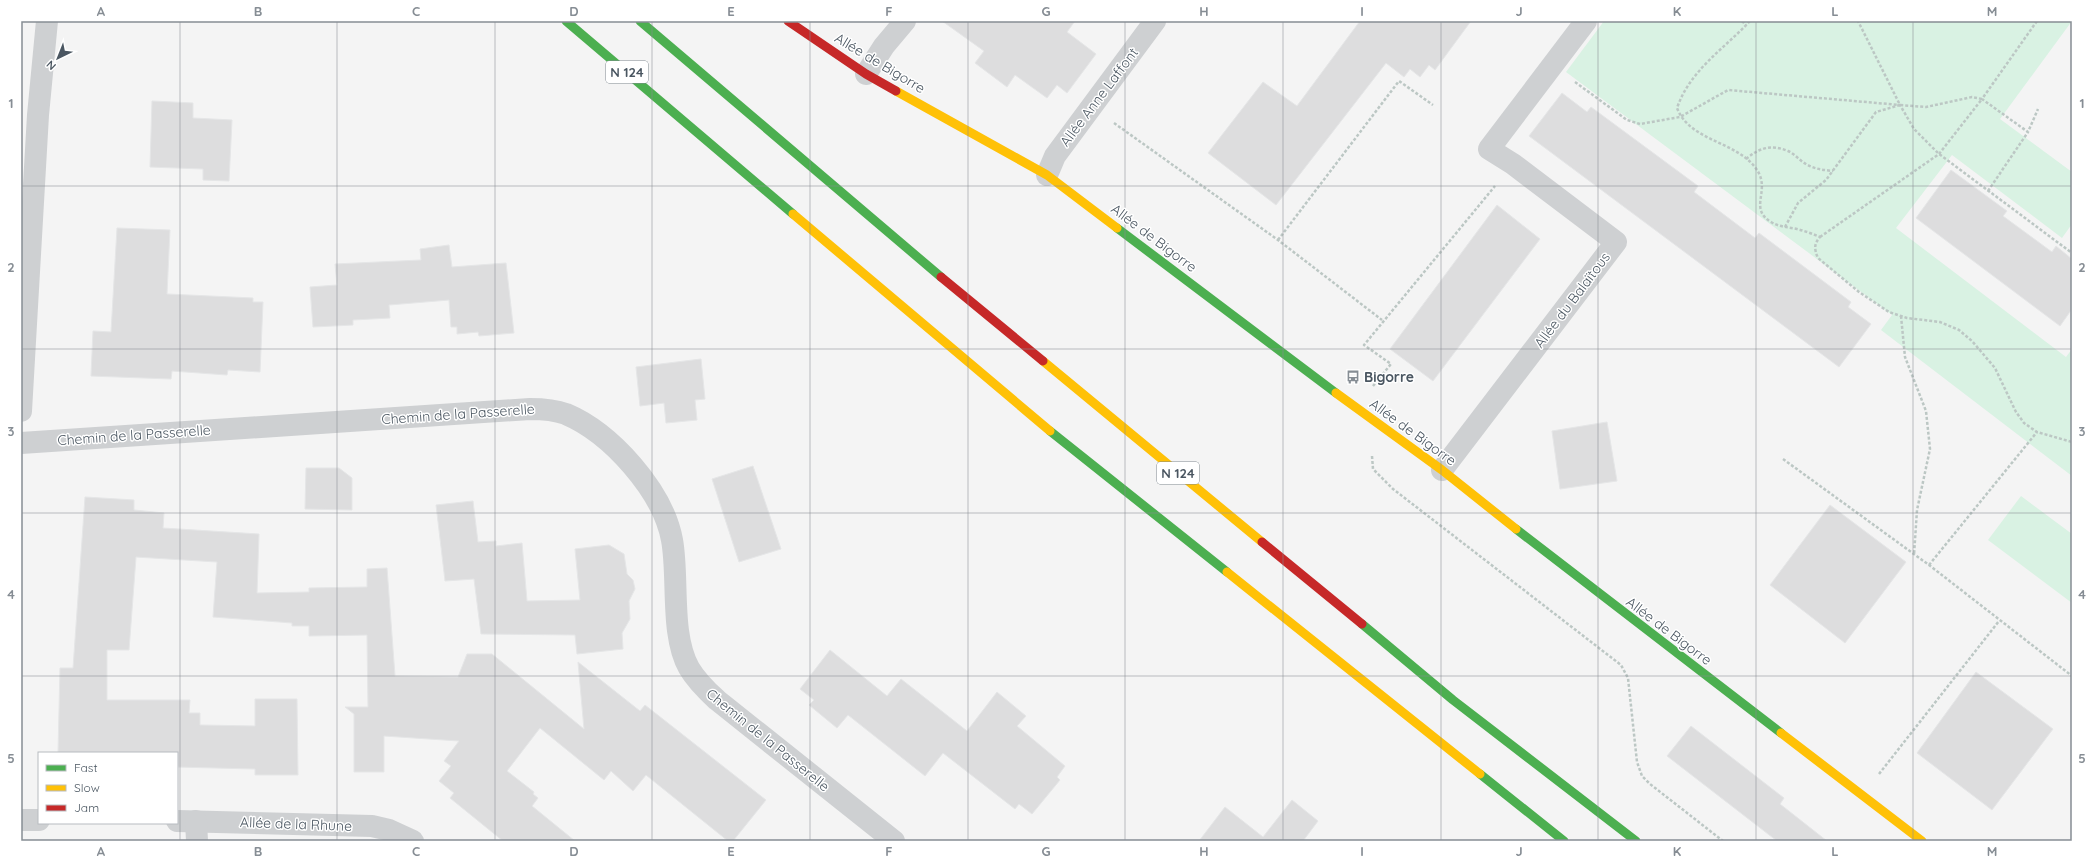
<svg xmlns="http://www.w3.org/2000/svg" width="2093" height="862" viewBox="0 0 2093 862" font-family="Quicksand,sans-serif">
<rect width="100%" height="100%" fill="#f4f4f4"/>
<g fill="#d9f2e3">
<path d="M1604,21H2072L2000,119L2072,172V224L2062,238L1952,155L1896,228L2066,357L2072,349V476L1881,330L1892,315L1566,72Z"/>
<path d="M2021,496L2072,534V603L1988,540Z"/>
</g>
<g fill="#ddddde" stroke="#e5e6e7">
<path d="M942,21H1075L1067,32L1096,54L1067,93L1057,85L1047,98L1015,75L1007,87L975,63L984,51Z"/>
<path d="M1360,21H1471L1435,70L1429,65L1420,77L1410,69L1404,77L1386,63L1276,205L1208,153L1263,82L1297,106Z"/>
<path d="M1562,93L1587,112L1591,107L1698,186L1694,192L1755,238L1759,233L1851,302L1848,307L1871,324L1839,367L1529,136Z"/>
<path d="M152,101L193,103V118L232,120L229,181L203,180V169L150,167Z"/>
<path d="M1951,170L2007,211L2003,216L2052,252L2056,246L2072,259V309L2060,326L1916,218Z"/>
<path d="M1497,205L1540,239L1433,381L1390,349Z"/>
<path d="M117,228L170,230L167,294L253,298V302H263L260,372L228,370L227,375L172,371L171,379L91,376L93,331L111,332Z"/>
<path d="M449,245L452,267L506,263L514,333L479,336L478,332L457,334V327H451L449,300L389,305L390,318L353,320V325L313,327L310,287L337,285L335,264L421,260L420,249Z"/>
<path d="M701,359L705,399L695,400L697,420L666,423L664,403L640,406L636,367Z"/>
<path d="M1607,422L1617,481L1560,489L1552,431Z"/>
<path d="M753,466L781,549L739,562L712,479Z"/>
<path d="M306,468H339L352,478V510L305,509Z"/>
<path d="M85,497L134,500V510L164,513L163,528L259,534L257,593L309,592V588L367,587V569L387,568L395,676L458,677L467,654H492L584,729L578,662L640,711L645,705L766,800L733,841H728L646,775L633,791L611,771L604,780L540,728L507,771L534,792L533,794L538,798L532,806L575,841H503L450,798L454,793L439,781L451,766L444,761L459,741L384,736V772H354V714L345,707H368L367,635L309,636V626H292V623L213,617L217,562L136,557L129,650H107V700H190L189,713H200V725L255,726V699H297L298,775H255V769L177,767V753H58L60,668H73Z"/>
<path d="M473,501L478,542L496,541V546L522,543L527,601L580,600L575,549L609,545L624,554L627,574L633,580L635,589L629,601L630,619L622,633L623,649L577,654L575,635L481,634L474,579L445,581L436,505Z"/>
<path d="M1830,505L1906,562L1845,643L1770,585Z"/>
<path d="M830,650L887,696L901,679L967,731L997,692L1026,716L1017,726L1065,766L1057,777L1060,780L1032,814L1019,804L1015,809L943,753L925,776L848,715L837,728L809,705L814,700L800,689Z"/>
<path d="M1976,672L2053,729L1992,810L1917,753Z"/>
<path d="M1691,726L1784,798L1780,804L1827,841H1777L1667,756Z"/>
<path d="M1292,800L1318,821L1303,841H1199L1225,807L1263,837Z"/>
</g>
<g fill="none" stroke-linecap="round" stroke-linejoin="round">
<g stroke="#bcc7c4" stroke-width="2.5" stroke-dasharray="3 2" stroke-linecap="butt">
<path d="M1742,21L1746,25"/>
<path d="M1750,21C1724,49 1690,70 1677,108C1690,142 1738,141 1757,170C1771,191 1748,208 1771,222C1779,227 1788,227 1797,229C1805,231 1813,234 1820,237C1814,244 1814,249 1818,258L1859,292L1889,312L1907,318L1940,322L1959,330L1972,341L1995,368L2016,412L2024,423L2037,432L2072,442"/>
<path d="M2037,21L1982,99L2028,132L2038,109"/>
<path d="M1575,82L1627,120L1640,124L1680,117L1728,90L1900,105L1914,129L1939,154L2072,253"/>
<path d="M1114,123L1278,240L1382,320"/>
<path d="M1746,159C1759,148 1771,144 1788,151C1795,154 1800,161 1806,164C1814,169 1823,170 1833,171"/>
<path d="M1988,191L2028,132"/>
<path d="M1785,227L1798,203L1826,180L1876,112L1900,105L1858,21"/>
<path d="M1820,237L1939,154L1982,99L1972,97L1926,107L1900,105"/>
<path d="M1278,240L1399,81L1433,105"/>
<path d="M1901,316L1905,357L1926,411L1930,449L1917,510L1914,555"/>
<path d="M1373,386L1391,364L1364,345L1495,186"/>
<path d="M1372,456L1373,469L1393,489L1621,665L1628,678L1637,762L1642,776L1650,784L1723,841"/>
<path d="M1783,459L1929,565L2072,676"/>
<path d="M1929,565L2037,432"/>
<path d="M1879,774L1999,621"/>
</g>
<g stroke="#ced0d2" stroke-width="22">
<path d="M866,74L884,46L905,21"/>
<path d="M1047,175L1055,156L1155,21"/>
<path d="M21,411L38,115L47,21"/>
<path d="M21,443L530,409C542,409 555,410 566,414C611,433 663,491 672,540C679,578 670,634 689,668C696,680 706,690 717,700L894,841"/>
<path d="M1442,470L1616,242L1513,164L1489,149L1586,21"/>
<path d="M21,820H39"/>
<path d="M177,821L372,826L389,830L413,841"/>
<path d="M196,821L197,841"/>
</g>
<g stroke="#4caf50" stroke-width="9">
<path d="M566,21L793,214"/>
<path d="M640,21L941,277"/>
<path d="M1117,228L1336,393"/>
<path d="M1050,431L1227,572"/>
<path d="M1516,529L1781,733"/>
<path d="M1362,624L1453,700L1636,841"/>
<path d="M1480,774L1564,841"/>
</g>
<g stroke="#ffc107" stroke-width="9">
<path d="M896,91L1047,175L1117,228"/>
<path d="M793,214L1050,431"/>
<path d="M1043,361L1262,542"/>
<path d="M1336,393L1442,470L1516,529"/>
<path d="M1227,572L1480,774"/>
<path d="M1781,733L1922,841"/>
</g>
<g stroke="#c62828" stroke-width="9">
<path d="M788,21L866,74L896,91"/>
<path d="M941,277L1043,361"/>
<path d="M1262,542L1362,624"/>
</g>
</g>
<path fill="none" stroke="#868d94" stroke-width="1" stroke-opacity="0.55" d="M180,21V841M337,21V841M495,21V841M652,21V841M810,21V841M968,21V841M1125,21V841M1283,21V841M1441,21V841M1598,21V841M1756,21V841M1913,21V841M21,186H2072M21,349H2072M21,513H2072M21,676H2072"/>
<defs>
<g id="bus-bare" transform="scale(1.08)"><path d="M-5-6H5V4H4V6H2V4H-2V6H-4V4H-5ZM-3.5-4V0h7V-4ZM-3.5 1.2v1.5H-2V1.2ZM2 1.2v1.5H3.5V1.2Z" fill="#868d94" stroke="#fff" stroke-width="2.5" paint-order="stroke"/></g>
</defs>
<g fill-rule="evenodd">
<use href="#bus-bare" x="1353" y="377"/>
</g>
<g text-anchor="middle" stroke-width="3" stroke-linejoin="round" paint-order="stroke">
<g fill="#fff" stroke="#808990" stroke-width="1">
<rect x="606" y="61" width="42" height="22" rx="3"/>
<rect x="1157" y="462" width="42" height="22" rx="3"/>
</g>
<g font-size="13" font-weight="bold" fill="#4a5661">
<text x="627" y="77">N 124</text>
<text x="1178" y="478">N 124</text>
</g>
<g font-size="14" fill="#4a5661" stroke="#fff">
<text transform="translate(880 63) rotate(31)" y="5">Allée de Bigorre</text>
<text transform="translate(1099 97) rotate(-53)" y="5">Allée Anne Laffont</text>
<text transform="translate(1154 238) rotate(37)" y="5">Allée de Bigorre</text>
<text transform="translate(1572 300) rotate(-53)" y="5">Allée du Balaïtous</text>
<text transform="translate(458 414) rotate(-4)" y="5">Chemin de la Passerelle</text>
<text transform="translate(1413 432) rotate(36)" y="5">Allée de Bigorre</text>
<text transform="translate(134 435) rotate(-4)" y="5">Chemin de la Passerelle</text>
<text transform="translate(1669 631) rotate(37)" y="5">Allée de Bigorre</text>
<text transform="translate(768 740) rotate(39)" y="5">Chemin de la Passerelle</text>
<text transform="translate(296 824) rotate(2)" y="5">Allée de la Rhune</text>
</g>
<g font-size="14" font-weight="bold" fill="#4a5661" stroke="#fff" text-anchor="start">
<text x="1364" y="382">Bigorre</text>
</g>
</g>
<rect width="2093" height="862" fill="none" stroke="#ffffff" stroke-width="44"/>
<rect x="38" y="752" width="140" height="72" fill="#ffffff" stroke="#b7bbc0"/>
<rect x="46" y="765" width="20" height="6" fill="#4caf50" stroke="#b7bbc0"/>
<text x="74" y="772" font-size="12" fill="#4a5661">Fast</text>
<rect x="46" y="785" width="20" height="6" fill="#ffc107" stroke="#b7bbc0"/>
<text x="74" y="792" font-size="12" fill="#4a5661">Slow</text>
<rect x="46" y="805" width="20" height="6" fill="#c62828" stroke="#b7bbc0"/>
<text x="74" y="812" font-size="12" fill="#4a5661">Jam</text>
<g transform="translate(58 58) rotate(223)" stroke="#ffffff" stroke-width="3" paint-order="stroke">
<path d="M0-3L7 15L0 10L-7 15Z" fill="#4a5661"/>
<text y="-6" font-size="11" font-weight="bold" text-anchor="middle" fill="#4a5661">N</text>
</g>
<rect x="22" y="22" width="2049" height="818" fill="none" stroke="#868d94" stroke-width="1.5"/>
<g font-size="13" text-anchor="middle" font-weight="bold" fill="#868d94">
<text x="101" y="16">A</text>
<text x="258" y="16">B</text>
<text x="416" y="16">C</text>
<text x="574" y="16">D</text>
<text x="731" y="16">E</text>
<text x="889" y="16">F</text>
<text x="1046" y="16">G</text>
<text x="1204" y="16">H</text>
<text x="1362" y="16">I</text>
<text x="1519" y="16">J</text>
<text x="1677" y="16">K</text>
<text x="1835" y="16">L</text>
<text x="1992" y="16">M</text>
<text x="11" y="108">1</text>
<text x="2082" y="108">1</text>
<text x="11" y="272">2</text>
<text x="2082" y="272">2</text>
<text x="11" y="436">3</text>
<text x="2082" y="436">3</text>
<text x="11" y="599">4</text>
<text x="2082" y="599">4</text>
<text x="11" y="763">5</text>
<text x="2082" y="763">5</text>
<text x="101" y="856">A</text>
<text x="258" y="856">B</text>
<text x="416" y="856">C</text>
<text x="574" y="856">D</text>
<text x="731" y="856">E</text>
<text x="889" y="856">F</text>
<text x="1046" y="856">G</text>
<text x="1204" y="856">H</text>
<text x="1362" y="856">I</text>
<text x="1519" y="856">J</text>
<text x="1677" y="856">K</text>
<text x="1835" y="856">L</text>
<text x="1992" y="856">M</text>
</g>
</svg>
